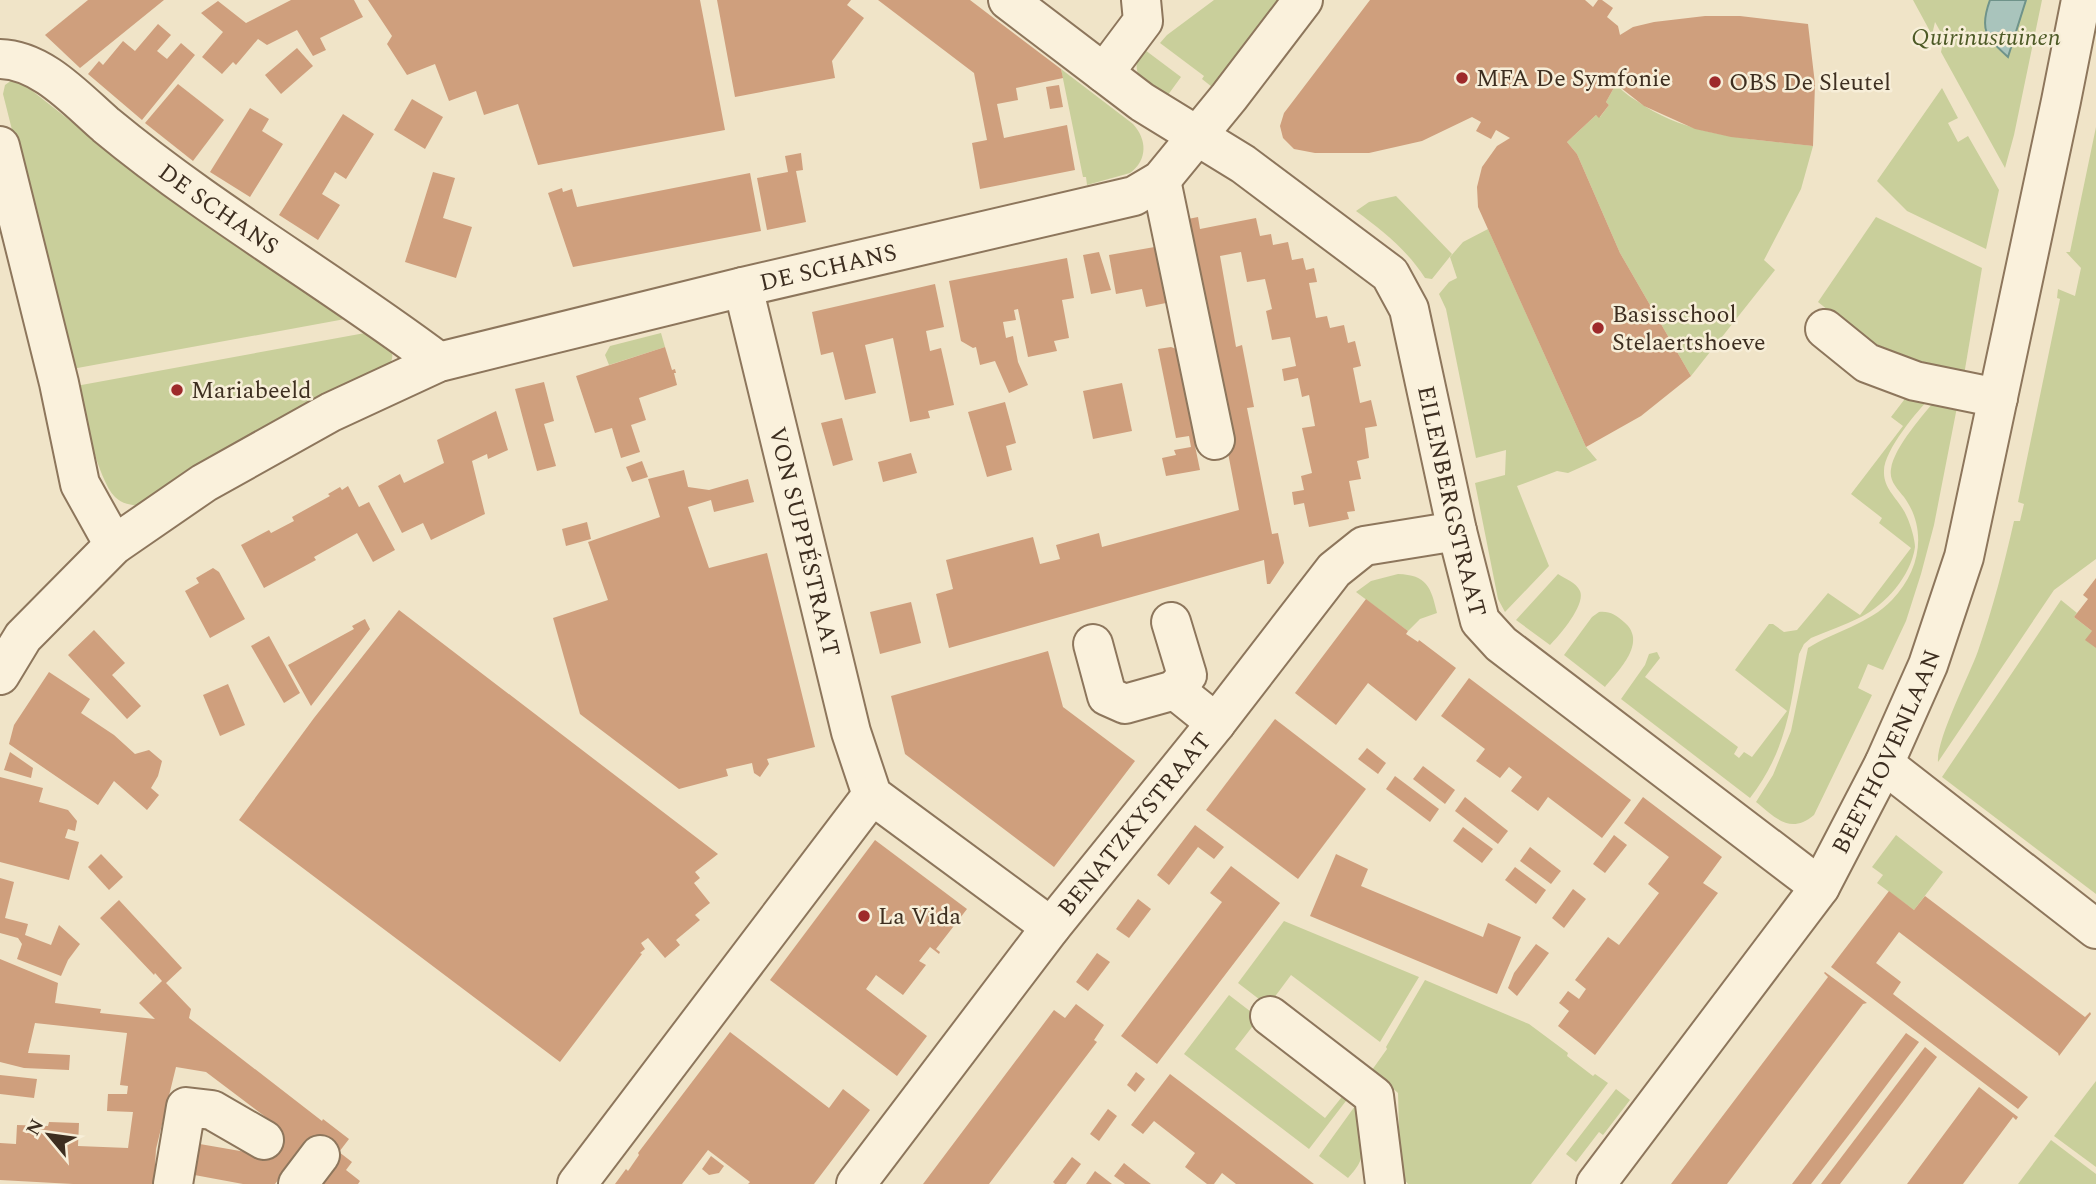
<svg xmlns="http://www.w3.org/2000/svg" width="2096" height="1184" viewBox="0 0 2096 1184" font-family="Spectral,serif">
<rect width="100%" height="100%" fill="#f0e4c8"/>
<g fill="#c9cf9b">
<path d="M1214,0H1279L1212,87L1202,79L1204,76L1160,43L1167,35Z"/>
<path d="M1913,0H2042L2014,135L2005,168L1941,52L1944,38L1935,22L1932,35Z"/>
<path d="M1141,47L1181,77L1165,99C1143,82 1129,77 1141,47Z"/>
<path d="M1061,69L1133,124C1147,139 1148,160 1130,173L1087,185L1086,177H1083Z"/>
<path d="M12,80L21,82L134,171L356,317L72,369L3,94L5,85Z"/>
<path d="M1616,84C1624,94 1636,100 1646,107C1697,138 1756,139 1813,146L1801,189L1764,260L1775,270L1691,376L1620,253L1577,154L1567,142L1596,115L1600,117L1609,105L1606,102Z"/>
<path d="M1942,88L1958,118L1948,123L1958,142L1968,136L1999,190L1986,249L1907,211L1877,181Z"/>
<path d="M2096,127V559L2054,590L1938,762C1936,740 1969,676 1978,651C1993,608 2004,565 2014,521H2020L2024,504L2018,502L2060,299L2057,298L2058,289L2075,296L2081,268L2066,252H2070Z"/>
<path d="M1396,196L1452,254L1432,279L1425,278C1407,250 1383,231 1356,211L1369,202Z"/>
<path d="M1876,217L1982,268L1963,381L1892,361L1818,302Z"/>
<path d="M1488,229L1586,447L1597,460L1568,473L1557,471L1517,486L1549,566L1505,612L1498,599L1475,483L1505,475L1506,450L1476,458L1446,309L1439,294L1449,282L1457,278L1450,257L1463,242Z"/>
<path d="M376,331C387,343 399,351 388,368L141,506C131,505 122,504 115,497C98,480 83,411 76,386Z"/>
<path d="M661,333L665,347L609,365L605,355L610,346Z"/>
<path d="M1906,391L1932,396C1918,410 1884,450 1884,471C1883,490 1900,500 1907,517C1911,526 1915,540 1915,547C1911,576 1885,605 1861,617C1845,625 1827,631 1811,638L1804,644L1799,654C1791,709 1785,753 1750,798L1621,699L1645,665L1649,654L1657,652L1660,658L1645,677L1738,747L1734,754L1739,758L1744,752L1752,757L1787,711L1735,670L1769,624H1773L1784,632L1797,630L1828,593L1860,615L1911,548L1879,523L1882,518L1851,494L1903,426L1891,417L1904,400Z"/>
<path d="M1938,397L1958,402L1934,525L1921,574L1906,621L1883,670L1868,664L1858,688L1872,695L1814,815C1790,835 1776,818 1756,802L1773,775L1791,731L1808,648C1835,631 1869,624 1892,600C1920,571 1928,530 1904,497C1897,488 1889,481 1891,469C1894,447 1924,414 1938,397Z"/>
<path d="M1398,574C1427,575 1431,587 1437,613L1420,619L1408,631L1356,592L1371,581Z"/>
<path d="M1558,574C1565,579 1576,582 1580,591C1586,605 1559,636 1550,645L1516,620Z"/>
<path d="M2061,600L2077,613L2074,617L2092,631L2096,648V894L1942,777Z"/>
<path d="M1599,612C1610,611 1616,615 1624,622C1648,642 1619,670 1605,687L1564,655L1592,617Z"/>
<path d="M1896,835L1943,872L1914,910L1877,883L1883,875L1872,867Z"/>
<path d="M1284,921L1419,977L1380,1042L1291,975L1268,1006L1238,983Z"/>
<path d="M1425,980L1529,1024L1568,1053L1567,1056L1593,1076L1595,1074L1608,1083L1531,1184H1408L1404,1179L1400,1168L1398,1093L1372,1070L1387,1049L1386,1047Z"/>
<path d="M1229,995L1259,1018L1235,1049L1325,1118L1345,1093L1349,1097L1309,1149L1184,1054Z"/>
<path d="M2096,1081V1167L2054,1136Z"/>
<path d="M1616,1089L1630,1100L1603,1135L1599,1132L1576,1162L1566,1154Z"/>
<path d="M1355,1106C1364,1115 1364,1145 1361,1158C1359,1166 1353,1172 1348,1178L1319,1156Z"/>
<path d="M2051,1140L2096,1174V1184H2018Z"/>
</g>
<path fill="#a9c4bc" stroke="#6f938a" stroke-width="2" d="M1990,0H2026L2008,57C1986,37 1979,30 1990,0Z"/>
<g fill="#cf9f7d">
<path d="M88,0H164L80,68L45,35Z"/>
<path d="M291,0H354L363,17L320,38L326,50L313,56L297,30L267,45L258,39L236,65L233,62L222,74L202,57L223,32L201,13L218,1L246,23Z"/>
<path d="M368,0H700L725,130L538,165L518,104L484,115L476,91L449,101L435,64L407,75L387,44L392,36Z"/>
<path d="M717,0H851L847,5L864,18L832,61L835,78L735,97Z"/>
<path d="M878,0H970L1061,69L1063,78L1016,88L1018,100L997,104L1004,138L1067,125L1075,170L980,189L972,143L987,140L974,73Z"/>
<path d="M1370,0H1585L1593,7L1598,0H1602L1613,8L1607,17L1618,26L1620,35L1633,27L1654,22L1705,16H1740L1808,24L1815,84L1813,146L1731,137L1695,129L1644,106L1616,84L1606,102L1609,105L1599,118L1596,115L1567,142L1577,154L1620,253L1691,376L1641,416L1586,447L1478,207L1477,187L1482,167L1497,146L1510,138L1496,130L1491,139L1476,131L1481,122L1472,117L1422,141L1369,153H1315L1294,149L1283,138L1280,126L1284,113Z"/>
<path d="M158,24L171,35L157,51L167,59L181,43L195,55L142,120L88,74L99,61L103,65L123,41L135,51Z"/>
<path d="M297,48L313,66L281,94L265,75Z"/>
<path d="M178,84L224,120L193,161L145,123Z"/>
<path d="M1059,85L1063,107L1050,109L1046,87Z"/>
<path d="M412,99L443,117L425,149L394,130Z"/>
<path d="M250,108L269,119L262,131L283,144L250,197L210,172Z"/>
<path d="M343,114L374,134L346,179L335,172L322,194L340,205L318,240L279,215Z"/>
<path d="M801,153L803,170L796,171L806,222L767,230L757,178L788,172L785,156Z"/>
<path d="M433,172L455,178L443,218L472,227L456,278L405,262Z"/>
<path d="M750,173L761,231L573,267L548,193L562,188L563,192L572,189L577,207Z"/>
<path d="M1198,217L1200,229L1256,218L1260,236L1271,234L1273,245L1288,242L1292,260L1303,258L1306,270L1314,268L1317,282L1309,283L1316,318L1327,316L1330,328L1344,325L1348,343L1355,341L1361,366L1353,368L1360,403L1371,400L1377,426L1365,428L1369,458L1357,461L1361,479L1349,481L1355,511L1347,512L1349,519L1309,527L1304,503L1294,505L1292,492L1304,490L1301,476L1312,473L1302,428L1315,426L1309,395L1302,397L1298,378L1284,381L1282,369L1296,366L1290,337L1272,340L1266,311L1272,309L1265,279L1247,282L1241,252L1220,256L1236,347L1242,345L1254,407L1247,408L1272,534L1278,533L1284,563L1270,584H1267L1264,560L949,648L936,594L953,589L946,560L1033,537L1040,564L1060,559L1056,545L1099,533L1102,547L1239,510L1183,220Z"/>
<path d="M1166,245L1176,301L1146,307L1142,289L1116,294L1109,255Z"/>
<path d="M1099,252L1111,290L1091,294L1083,255Z"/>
<path d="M1067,258L1074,298L1062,300L1069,338L1054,341L1057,351L1028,357L1018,309L1014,310L1016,320L1003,322L1006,338L1013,336L1018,362L1028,385L1009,393L995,361L980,365L976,347L973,348L961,341L949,281Z"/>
<path d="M935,284L944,327L926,331L930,351L941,348L954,405L928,411L930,418L910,422L893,338L865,345L876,393L845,400L833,352L821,355L812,312Z"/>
<path d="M665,347L672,370L675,369L676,373H674L677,385L639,398L646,420L631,425L640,452L621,458L612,428L595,433L576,376Z"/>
<path d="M1171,347L1192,355L1209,443L1195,446L1200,470L1166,476L1162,458L1176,455L1174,450L1191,447L1189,436L1176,438L1158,349Z"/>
<path d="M544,382L554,421L544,424L556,466L537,471L515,389Z"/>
<path d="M1122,383L1132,431L1093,439L1083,391Z"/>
<path d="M1005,402L1016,443L1006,446L1012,470L987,477L968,412Z"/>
<path d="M496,411L508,450L488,459L487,454L472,461L485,514L431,540L423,523L402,533L378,486L400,474L404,483L444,463L437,440Z"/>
<path d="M842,418L853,460L833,466L821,423Z"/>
<path d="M911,453L917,473L883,482L878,462Z"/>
<path d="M642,461L648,477L632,482L626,467Z"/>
<path d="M684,470L688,487L709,490L748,479L754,502L714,512L711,500L688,507L709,568L767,553L815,747L767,759L769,764L760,777L754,773L752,763L726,769L728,776L679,789L580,714L553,618L608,600L588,542L660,517L648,479Z"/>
<path d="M348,486L359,507L369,502L395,550L373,562L357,533L314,557L316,560L264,588L241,545L269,530L271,533L294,521L292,517L330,496L328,494L340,487L342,490Z"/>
<path d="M587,522L591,539L566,546L562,529Z"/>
<path d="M213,568L219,572L245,619L210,638L185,591L199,583L196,578Z"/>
<path d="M2096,578V648L2085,640L2092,631L2074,617L2088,599L2083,595Z"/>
<path d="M1366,599L1408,631L1406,634L1418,642L1419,640L1456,668L1416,721L1368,683L1336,725L1295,693Z"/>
<path d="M911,602L921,643L880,654L870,612Z"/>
<path d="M399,610L718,854L695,872L700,878L694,883L710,903L695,915L700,920L676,940L680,945L665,958L648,938L641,943L645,949L640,953L642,954L560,1062L239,820L314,718Z"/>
<path d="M365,619L370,629L311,706L288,665L354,629L352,626Z"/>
<path d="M94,630L125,663L112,675L141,706L127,719L68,655Z"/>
<path d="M269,636L300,693L284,703L251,646Z"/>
<path d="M1048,651L1063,707L1135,761L1054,867L905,754L891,696Z"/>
<path d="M49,672L90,699L81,713L114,735L135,754L149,750L162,761L158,776L151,788L159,795L147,810L114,781L98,805L9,744L14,725Z"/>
<path d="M1469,678L1631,800L1602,838L1548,797L1538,811L1511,791L1522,777L1509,767L1500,778L1476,761L1485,749L1441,716Z"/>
<path d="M228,684L245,725L220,736L203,695Z"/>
<path d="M1275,719L1366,789L1298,879L1206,810Z"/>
<path d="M1367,748L1386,763L1378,774L1358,759Z"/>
<path d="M10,752L33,768L31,778L4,770Z"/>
<path d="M1423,766L1455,790L1445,804L1413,779Z"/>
<path d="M1395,776L1439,809L1430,822L1386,789Z"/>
<path d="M0,777L43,788L39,802L68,810L77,821L75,831L68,829L65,838L79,842L69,880L0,862Z"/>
<path d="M1465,797L1508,831L1498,844L1455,811Z"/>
<path d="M1643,797L1722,857L1703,883L1718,893L1595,1055L1558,1026L1569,1011L1559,1003L1568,991L1579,999L1586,989L1575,980L1588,963L1608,937L1619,945L1659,893L1648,884L1669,857L1624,823Z"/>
<path d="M1195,825L1224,847L1214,859L1198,847L1169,885L1157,875Z"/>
<path d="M1463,827L1493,849L1482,863L1453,841Z"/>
<path d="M1614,835L1627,845L1605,873L1593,864Z"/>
<path d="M875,840L967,909L936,949L940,952L939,954L930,947L919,961L926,965L903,995L876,975L866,989L927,1036L897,1076L770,980Z"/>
<path d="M1530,847L1561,871L1551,884L1520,861Z"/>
<path d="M101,854L123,877L109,890L88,867Z"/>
<path d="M1336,854L1368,869L1361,886L1483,937L1488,923L1521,937L1497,994L1310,916Z"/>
<path d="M1231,866L1280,903L1157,1064L1121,1036L1222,902L1210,893Z"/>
<path d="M1515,867L1546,890L1536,904L1505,880Z"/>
<path d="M0,878L14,882L5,918L28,924L25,935L51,945L59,925L80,944L68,960L61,976L17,959L22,944L18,938L0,933Z"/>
<path d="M1573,889L1586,899L1564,928L1552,918Z"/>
<path d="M1889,891L1914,910L1925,896L2085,1017L2090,1012L2091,1014L2059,1056L2058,1053L1899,932L1876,963L1901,982L1893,994L2028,1097L2018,1109L1831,967Z"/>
<path d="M1138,899L1151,909L1129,938L1116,929Z"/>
<path d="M119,900L182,968L166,983L191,1009L189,1018L322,1121L323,1119L349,1139L339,1152L352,1162L346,1170L360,1181L358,1184H317L308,1142L275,1184H243L189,1174L194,1143L258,1154L279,1127L206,1072L176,1067L156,1149L154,1184H73L0,1180V1143L16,1144L17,1125L48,1126L49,1122L79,1123L78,1146L128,1148L133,1112L107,1111L108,1094H127L128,1086L120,1085L127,1033L35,1023L28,1053L70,1055L69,1070L24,1068L0,1062V959L58,983L55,1003L101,1009L100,1013L155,1019L139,1003L162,981L155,973L154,975L100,918Z"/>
<path d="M1536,944L1549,953L1517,996L1508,988L1514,973Z"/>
<path d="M1097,953L1110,962L1088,991L1076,982Z"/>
<path d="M1825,972L1867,1003L1863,1004L1727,1184H1671L1828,977L1824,973Z"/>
<path d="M1076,1004L1104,1025L1094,1040L1097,1042L989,1184H923L1054,1010L1065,1018Z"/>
<path d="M730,1032L829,1108L843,1089L870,1110L814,1184H748L750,1182L708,1150L682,1184H615L626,1169L628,1171L639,1155L638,1153Z"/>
<path d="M1906,1033L1919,1042L1858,1123L1811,1184H1792Z"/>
<path d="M1925,1047L1937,1057L1897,1110L1840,1184H1821Z"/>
<path d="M1136,1072L1145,1079L1135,1092L1127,1085Z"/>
<path d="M1170,1074L1224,1115L1314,1184H1236L1222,1173L1214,1184H1207L1185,1167L1195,1153L1154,1121L1143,1134L1131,1125Z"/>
<path d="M0,1075L37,1079L34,1098L0,1094Z"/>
<path d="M1979,1087L2018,1117L2016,1120L2013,1117L1963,1184H1907Z"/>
<path d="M1108,1109L1117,1116L1099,1141L1090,1134Z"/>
<path d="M711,1156L724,1166L719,1173L709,1175L702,1169Z"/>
<path d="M1072,1157L1081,1164L1066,1184H1055L1053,1182Z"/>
<path d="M1124,1163L1139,1175L1151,1184H1125L1114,1176Z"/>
<path d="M1095,1171L1112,1184H1086Z"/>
</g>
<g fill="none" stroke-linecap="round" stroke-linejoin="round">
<g stroke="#8d765c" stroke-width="42">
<g id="minor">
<path id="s1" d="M1008,0L1142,102L1243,164L1390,274L1409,309L1457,531L1480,621L1501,644L1820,887"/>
<path id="s2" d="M0,59C42,60 76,99 106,125C211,212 330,280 439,362"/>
<path d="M1104,73L1143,21L1141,0"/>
<path d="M0,146L59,383L80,484L114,545"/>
<path d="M1161,180L1215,440"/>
<path id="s3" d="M743,287L851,732L872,795L1051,927"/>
<path d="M1825,329L1867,363L1915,381L1998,398"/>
<path d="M1171,622L1187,675L1175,690"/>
<path d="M1093,644L1107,696L1125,704L1175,690L1216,723"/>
<path id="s4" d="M0,675L23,637L114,545L204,483L331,412L439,362L743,287L1134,196L1161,180L1229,97L1303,0"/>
<path d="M1884,764L2096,929"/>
<path d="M1270,1016L1374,1096L1385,1184"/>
<path d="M173,1184L186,1107L212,1110L264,1140"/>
<path d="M298,1184L320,1155"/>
<path d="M577,1184L872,795"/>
<path id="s5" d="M856,1184L1051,927L1216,723L1334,570L1364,546L1457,531"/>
<path id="s6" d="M1596,1184L1820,887L1884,764L1928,665L1964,557L2061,101L2081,0"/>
</g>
</g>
<use href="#minor" stroke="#faf1dc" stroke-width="38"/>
</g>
<g fill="#9e2a2b" stroke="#f7eed8" stroke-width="2.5">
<circle cx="1462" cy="78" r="7"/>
<circle cx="1715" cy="82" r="7"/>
<circle cx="1598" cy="328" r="7"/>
<circle cx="177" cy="390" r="7"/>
<circle cx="864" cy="916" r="7"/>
</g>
<g text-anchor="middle" stroke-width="5" stroke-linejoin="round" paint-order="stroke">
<g font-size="24" font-style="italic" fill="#4d5a26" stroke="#f7eed8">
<text x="1986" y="45">Quirinustuinen</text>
</g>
<g font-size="24" fill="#3d2e20" stroke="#f7eed8" text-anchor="start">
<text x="1476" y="86">MFA De Symfonie</text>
<text x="1729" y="90">OBS De Sleutel</text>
<text x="1612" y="322">Basisschool<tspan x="1612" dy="28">Stelaertshoeve</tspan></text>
<text x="191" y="398">Mariabeeld</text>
<text x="878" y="924">La Vida</text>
</g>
<g font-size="24" fill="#3d2e20" stroke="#f7eed8">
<text dy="8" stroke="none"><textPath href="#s2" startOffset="268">DE SCHANS</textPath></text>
<text dy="8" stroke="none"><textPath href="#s4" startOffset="948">DE SCHANS</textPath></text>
<text dy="8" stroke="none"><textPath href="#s1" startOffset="707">EILENBERGSTRAAT</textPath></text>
<text dy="8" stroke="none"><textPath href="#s3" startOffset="262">VON SUPPÉSTRAAT</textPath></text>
<text dy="8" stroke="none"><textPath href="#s6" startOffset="523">BEETHOVENLAAN</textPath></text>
<text dy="8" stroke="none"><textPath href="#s5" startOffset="455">BENATZKYSTRAAT</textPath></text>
</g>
</g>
<g transform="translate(49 1135) rotate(299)" stroke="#f7eed8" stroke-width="5" paint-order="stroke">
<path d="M0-5L12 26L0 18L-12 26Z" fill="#3d2e20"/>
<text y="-10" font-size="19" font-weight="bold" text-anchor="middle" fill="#3d2e20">N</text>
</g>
</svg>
